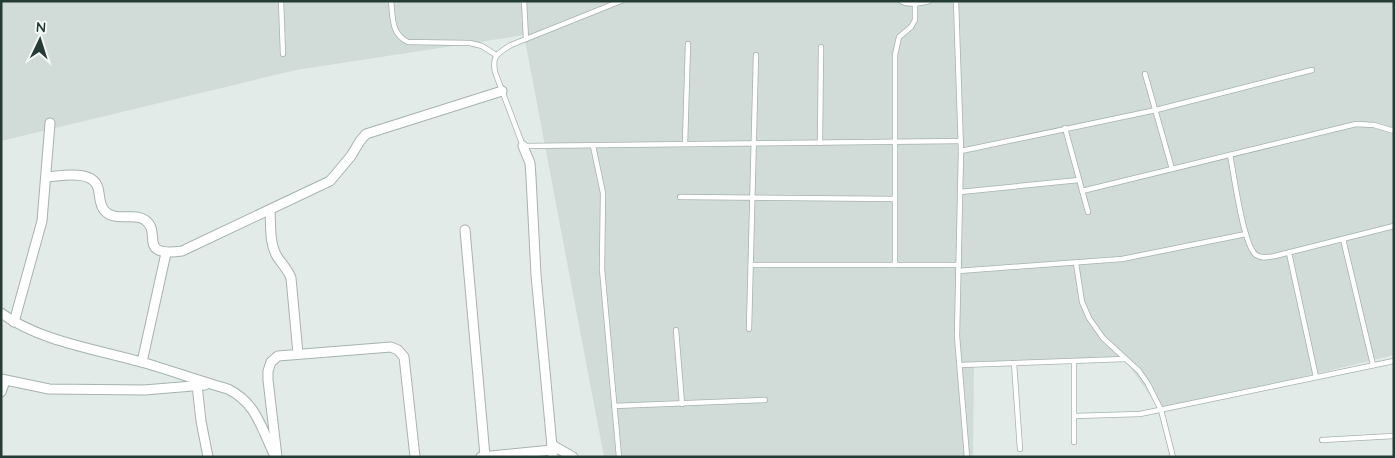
<svg xmlns="http://www.w3.org/2000/svg" width="1395" height="458" viewBox="0 0 1395 458" font-family="Quicksand,sans-serif">
<rect width="100%" height="100%" fill="#e3ebe8"/>
<path fill="#d1dbd7" d="M1,1H1394V355L1161,411L1123,357L974,362L973,457H604L524,35L296,70L1,141Z"/>
<g fill="none" stroke-linecap="round" stroke-linejoin="round">
<g stroke="#a6b3af" stroke-width="6">
<g id="lane">
<path d="M281,1L283,54"/>
<path d="M391,1C393,18 391,34 408,42L470,43L482,46L496,55"/>
<path d="M524,1L526,39"/>
<path d="M621,1L511,45C497,54 492,55 495,72L523,146L961,141"/>
<path d="M901,1C908,6 921,3 929,1"/>
<path d="M956,1L961,151L957,336L967,457"/>
<path d="M1145,74L1172,169"/>
<path d="M1065,128L1088,212"/>
<path d="M820,143L821,47"/>
<path d="M685,144L688,44"/>
<path d="M593,146L603,193L602,269L619,457"/>
<path d="M961,151L1156,110L1312,70"/>
<path d="M1230,155C1234,174 1243,245 1256,255C1262,259 1269,257 1275,256L1394,226"/>
<path d="M1082,191L1356,124L1374,125L1394,131"/>
<path d="M960,192L1079,180"/>
<path d="M680,197L895,199"/>
<path d="M1343,239L1373,365"/>
<path d="M1289,253L1316,377"/>
<path d="M1076,263L1082,302L1089,318L1103,338L1139,371L1148,384L1161,410L1173,457"/>
<path d="M751,265H959"/>
<path d="M895,265V55L899,37L911,27L915,20V4"/>
<path d="M958,271L1122,259L1246,234"/>
<path d="M749,329L756,55"/>
<path d="M676,330L682,404"/>
<path d="M1014,363L1020,449"/>
<path d="M960,365L1125,359"/>
<path d="M614,406L765,400"/>
<path d="M1074,416L1140,414L1394,361"/>
<path d="M1322,440L1394,436"/>
<path d="M1074,442V361"/>
</g>
</g>
<g stroke="#a6b3af" stroke-width="11">
<g id="street">
<path d="M523,146L530,163L531,177L536,275L553,457"/>
<path d="M46,177C61,176 93,169 98,188C100,195 99,204 104,210C114,223 134,212 145,220C163,233 136,257 182,251L330,181L351,156L360,141L366,134L502,91"/>
<path d="M270,210C271,225 269,245 278,258C283,265 288,270 291,278L298,354"/>
<path d="M465,230L485,456"/>
<path d="M1,313C39,341 95,349 141,362C170,370 199,381 228,389C256,403 261,427 274,454"/>
<path d="M14,322L42,221L50,123"/>
<path d="M142,362L166,253"/>
<path d="M1,379L49,389L144,390L205,385"/>
<path d="M197,385L201,421L208,457"/>
<path d="M1,392L5,381"/>
<path d="M552,445L573,457"/>
<path d="M277,457L268,380V371L271,362L278,356L391,347L398,350L404,357L415,457"/>
<path d="M481,457L552,450"/>
</g>
</g>
<use href="#lane" stroke="#fff" stroke-width="4.5"/>
<use href="#street" stroke="#fff" stroke-width="9"/>
</g>
<rect width="1395" height="458" fill="none" stroke="#253b35" stroke-width="5"/>
<g transform="translate(40 40) rotate(4)" stroke="#f3f8f6" stroke-width="4" paint-order="stroke">
<path d="M0-4L9 19L0 12L-9 19Z" fill="#253b35"/>
<text y="-8" font-size="14" font-weight="bold" text-anchor="middle" fill="#253b35">N</text>
</g>
</svg>
